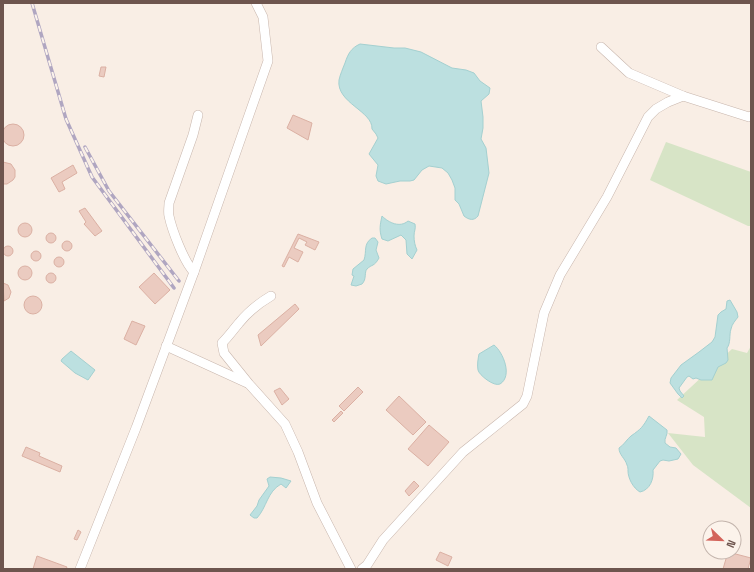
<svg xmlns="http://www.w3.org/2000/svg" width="754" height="572" viewBox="0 0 754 572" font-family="'Space Grotesk',sans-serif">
<rect width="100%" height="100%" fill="#f9eee5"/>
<g fill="#d7e4c6">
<path d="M666,142L751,172V226H748L650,180Z"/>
<path d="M751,346V508L693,465L668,433L705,437L704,417L677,400L732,349L747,353Z"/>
</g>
<g fill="#bce0e0" stroke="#a4d0d0">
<path d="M360,44L394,48H405L421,52L452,68L466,70L474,73L480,81L490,88L489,94L481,101L483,117V128L481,139L486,148L489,173L478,216C474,221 469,220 464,216L459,204L455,200V188L452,180L448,173L442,168L429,166L422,170L414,180L410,181H400L386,184L378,181L376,176L378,165L369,154L378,138L376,134L372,129C373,111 336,103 339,80C340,75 343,68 345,63C348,54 351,48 360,44Z"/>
<path d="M382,216C389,223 400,228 408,221L415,224C416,229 414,231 414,236C414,241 415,246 417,250L412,259L407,254L406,240L401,235L388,241L382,239C379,230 380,225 382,216Z"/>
<path d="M372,238H375L378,242L376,250L379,258C374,267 372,264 367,269C364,272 367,279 362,284L356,286L351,285L354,276L352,275L353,269L364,260C367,251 363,244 372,238Z"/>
<path d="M730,300L737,312L738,317C735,321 732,324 731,329C729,335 731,343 727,348L728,360L726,363L718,367L712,380H701L696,378L693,379L689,376L687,377L679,388L680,391L684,396L682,398L678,394L670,383L671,378L681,365L699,352L712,342L715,337L718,315L721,312L726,309L727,301Z"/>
<path d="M494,345C503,352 513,376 500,384C494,387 479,375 478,370C477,365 478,359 479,354Z"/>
<path d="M71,351L95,370L88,380L75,373L61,361L62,359Z"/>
<path d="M649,416L667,430C668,435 664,438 665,443L670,447L676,448L681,454L678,459L669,461L663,460L660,461L653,470C654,479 650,490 640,492C633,488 628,478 628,471C628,469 628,467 627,465C625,458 619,455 619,448C624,445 627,439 631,436C641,429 643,427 649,416Z"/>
<path d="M270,477L281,478L291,481L286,488L281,484C267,492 267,507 257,518H254L250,515L257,506L259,500L269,486L267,479Z"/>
</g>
<g fill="#ebcbc0" stroke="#dbb0a3">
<path d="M101,67H106L104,77L99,76Z"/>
<path d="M293,115L312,123L308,140L287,128Z"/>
<circle cx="13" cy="135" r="11"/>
<path d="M3,162L11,164L15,170V177L13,180L7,184H3Z"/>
<path d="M73,165L77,173L62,182L65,189L59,192L51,178Z"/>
<path d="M85,208L102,231L95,236L84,224L86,222L79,211Z"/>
<circle cx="25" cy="230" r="7"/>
<circle cx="51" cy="238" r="5"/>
<path d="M298,234L319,242L315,250L305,245L307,242L299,238L294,248L303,252L298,262L289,257L284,267L282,266Z"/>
<circle cx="67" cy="246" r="5"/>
<circle cx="8" cy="251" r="5"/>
<circle cx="36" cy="256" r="5"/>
<circle cx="59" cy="262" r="5"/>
<circle cx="25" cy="273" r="7"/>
<path d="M154,273L170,290L155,304L139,287Z"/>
<circle cx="51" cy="278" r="5"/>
<path d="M3,283L8,285L11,292L9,298L4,301Z"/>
<circle cx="33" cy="305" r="9"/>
<path d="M295,304L299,309L261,346L258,335Z"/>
<path d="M132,321L145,326L136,345L124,339Z"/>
<path d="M358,387L363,392L344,411L339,406Z"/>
<path d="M280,388L289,399L282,405L274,391Z"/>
<path d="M399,396L426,422L413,435L386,410Z"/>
<path d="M341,411L343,413L334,422L332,420Z"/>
<path d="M429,425L449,442L428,466L408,449Z"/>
<path d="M26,447L40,453L39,456L62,466L60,472L22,456Z"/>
<path d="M414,481L419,486L409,496L405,491Z"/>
<path d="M78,530L81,532L77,540L74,539Z"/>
<path d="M440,552L452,557L448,566L436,560Z"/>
<path d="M728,552L751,558L748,569H723Z"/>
<path d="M37,556L67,567L66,569H33Z"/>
</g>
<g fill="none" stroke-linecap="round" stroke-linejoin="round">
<g stroke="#c8b6ad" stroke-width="10">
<g id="minor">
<path d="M601,47L629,73L683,96"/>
<path d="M194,272C184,262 172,230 169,216C168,212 169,207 169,203L193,135L198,115"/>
<path d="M271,296C259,303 248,312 239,323C233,330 229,336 222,343L224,353L249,384L285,424L298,452L317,503L351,569"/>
<path d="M166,346L247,383"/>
<path d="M80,569L136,428L194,272L268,61L263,17L256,3"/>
<path d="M362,569L367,565L383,540L463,452L523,404L527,396L544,313L560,275L607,197L648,117L656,109L668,102L683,96L749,117L751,116"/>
</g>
</g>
<use href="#minor" stroke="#fff" stroke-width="9"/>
<g stroke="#b0a6c1" stroke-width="3.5">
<g id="rail">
<path d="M32,3L66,119L92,177L174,288"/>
<path d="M85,147L109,191L179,281"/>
</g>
</g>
<use href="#rail" stroke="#fcf3eb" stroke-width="2" stroke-dasharray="6" stroke-linecap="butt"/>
</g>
<rect width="754" height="572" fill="none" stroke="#6e554e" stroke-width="8"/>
<g transform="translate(722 540) rotate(113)"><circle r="19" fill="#fcf3eb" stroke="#c3b4ac"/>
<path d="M0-3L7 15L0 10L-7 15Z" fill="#d3635a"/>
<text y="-6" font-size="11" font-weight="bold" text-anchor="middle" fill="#6e554e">N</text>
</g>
</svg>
